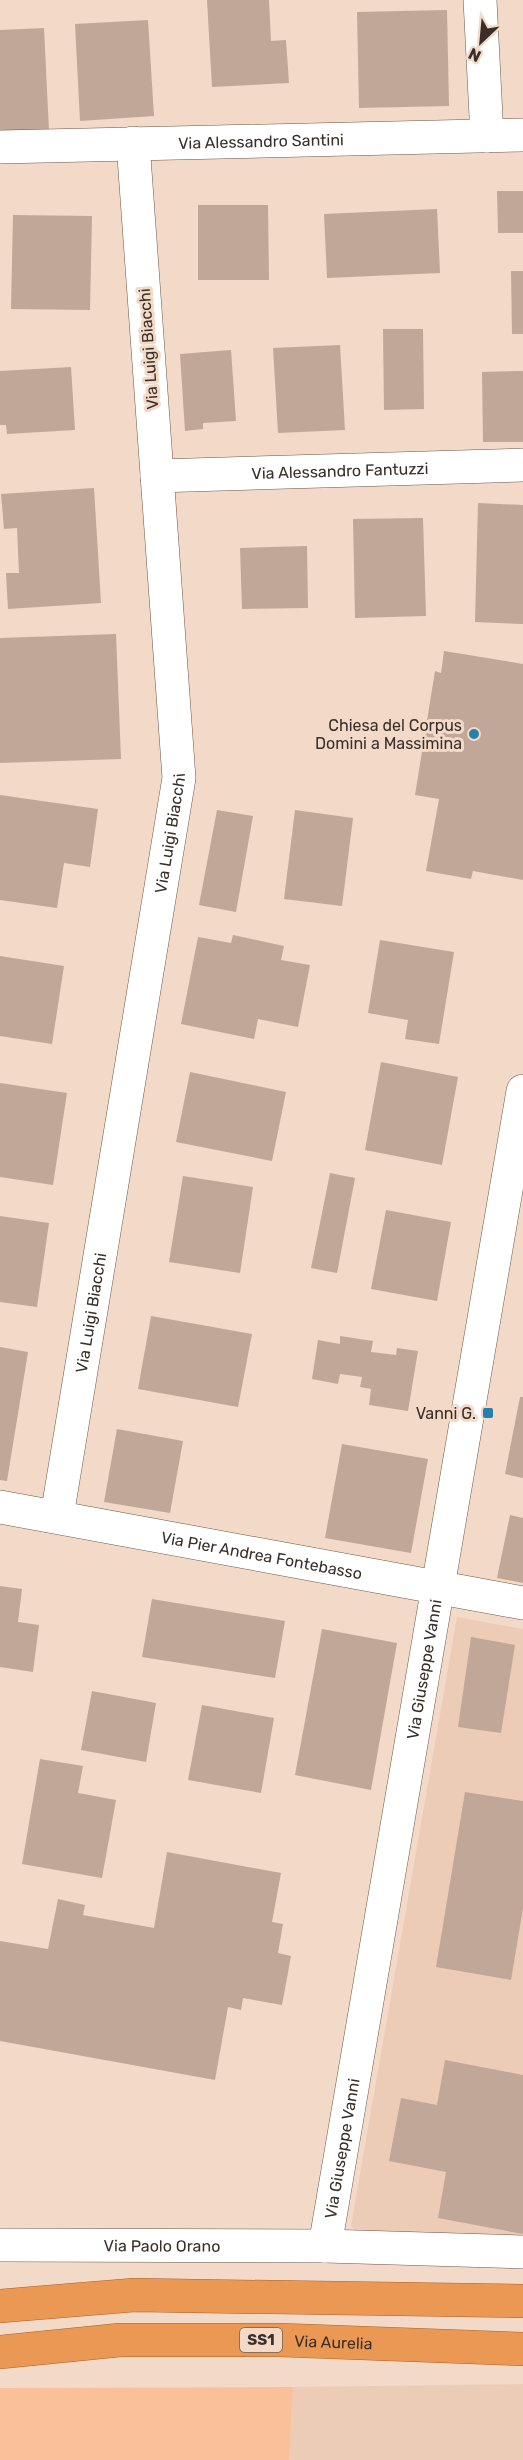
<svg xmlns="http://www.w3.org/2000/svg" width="523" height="2460" viewBox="0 0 523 2460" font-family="Rubik,sans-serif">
<rect width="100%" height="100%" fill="#f3d9c7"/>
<g fill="#edccb7">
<path d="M457,1617L523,1629V2252L370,2247L351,2226Z"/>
<path d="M523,2384V2460H289L293,2387Z"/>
</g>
<path fill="#f9c099" d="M293,2387L289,2460H0V2388Z"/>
<g fill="#c0a797">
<path d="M207,0H269L271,41L286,40L289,83L212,87Z"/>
<path d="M447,10L449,106L359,108L357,12Z"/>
<path d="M148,20L154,116L80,121L75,24Z"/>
<path d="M44,28L49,131L0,133V30Z"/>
<path d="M497,191H523V233H498Z"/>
<path d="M198,205H268L269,280H198Z"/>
<path d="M437,209L440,273L327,278L324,214Z"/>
<path d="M13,215L92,216L90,310L11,309Z"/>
<path d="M511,271H523V334H512Z"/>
<path d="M383,329H423L424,409L384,410Z"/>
<path d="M340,345L345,430L278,433L273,348Z"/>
<path d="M231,350L236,421L203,423V429L185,431L180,354Z"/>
<path d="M71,367L75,430L7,434L6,425H0V371Z"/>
<path d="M523,371V442H483L482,372Z"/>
<path d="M94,488L101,603L8,609L6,573H19L17,528L4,529L1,494Z"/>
<path d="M478,503L523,505V624L475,622Z"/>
<path d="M423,518L426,616L355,618L353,519Z"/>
<path d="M307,546L308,608L242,609L240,548Z"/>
<path d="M116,634L121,759L0,763V638Z"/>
<path d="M444,651L523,664V880L473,871L471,879L426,871L439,799L415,795L435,671L441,673Z"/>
<path d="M0,795L98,809L90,867L64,863L57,908L0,900Z"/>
<path d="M217,810L253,816L236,912L199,905Z"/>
<path d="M295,810L353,818L342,906L284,899Z"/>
<path d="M233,935L284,946L281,960L310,965L298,1027L258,1019L254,1039L181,1024L198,937L231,943Z"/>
<path d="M380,940L454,952L439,1044L405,1039L408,1020L368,1013Z"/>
<path d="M0,956L64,966L52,1044L0,1036Z"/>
<path d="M381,1062L458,1077L442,1165L365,1150Z"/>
<path d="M190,1072L286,1092L272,1161L176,1142Z"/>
<path d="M0,1083L67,1093L53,1185L0,1177Z"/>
<path d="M330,1173L355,1178L337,1273L311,1268Z"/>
<path d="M183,1176L253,1187L240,1273L169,1262Z"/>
<path d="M386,1210L451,1222L437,1301L371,1289Z"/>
<path d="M0,1216L49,1223L37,1307L0,1302Z"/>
<path d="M151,1316L252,1334L238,1407L138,1389Z"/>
<path d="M340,1336L373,1341L371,1352L396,1355L397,1348L418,1351L408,1411L369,1405L371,1389L360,1387L362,1377L340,1374L338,1384L312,1379L318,1340L340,1344Z"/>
<path d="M0,1347L28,1352L7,1481L0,1480Z"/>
<path d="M520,1397H523V1478L505,1474Z"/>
<path d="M117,1429L183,1441L170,1513L104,1502Z"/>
<path d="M342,1444L428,1459L411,1553L325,1538Z"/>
<path d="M510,1515L523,1518V1583L497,1578Z"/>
<path d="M0,1586L22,1589L18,1622L39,1625L33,1672L0,1667Z"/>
<path d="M152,1599L285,1621L275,1678L142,1657Z"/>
<path d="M322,1629L397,1643L371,1790L295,1775Z"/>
<path d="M471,1637L515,1645L501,1733L458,1727Z"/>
<path d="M92,1691L156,1703L146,1762L81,1750Z"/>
<path d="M202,1705L274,1718L261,1793L188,1780Z"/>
<path d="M40,1759L83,1766L78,1793L116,1800L102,1878L22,1864Z"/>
<path d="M465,1792L523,1801V1908L511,1980L436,1967Z"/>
<path d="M167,1852L281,1873L272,1922L283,1924L278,1953L291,1956L282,2005L243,1998L241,2010L228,2007L215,2080L0,2041V1941L48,1949L58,1899L85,1905L83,1915L154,1928Z"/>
<path d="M445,2060L523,2075V2234L438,2218L446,2172L389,2161L401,2098L437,2105Z"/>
</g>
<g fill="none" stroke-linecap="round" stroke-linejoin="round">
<g stroke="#6c5647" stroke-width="34">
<g id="minor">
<path d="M480,0L487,136"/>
<path id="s1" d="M0,147L523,135"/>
<path id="s2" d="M157,476L523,465"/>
<path id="s3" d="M0,1507L523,1603"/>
<path id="s4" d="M57,1516L179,778L133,143"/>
<path id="s5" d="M325,2246L523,1091"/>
</g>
</g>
<g stroke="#6c5647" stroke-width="34">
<g id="tertiary">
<path id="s6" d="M0,2245L325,2246L523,2252"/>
</g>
</g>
<g stroke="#a86228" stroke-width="34">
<g id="trunk">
<path d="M0,2306L134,2295L523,2301"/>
<path id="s7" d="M0,2352L120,2340H280L523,2349"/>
</g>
</g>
<use href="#minor" stroke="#fff" stroke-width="33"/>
<use href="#tertiary" stroke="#fff" stroke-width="33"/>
<use href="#trunk" stroke="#ea9853" stroke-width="33"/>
</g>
<g fill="#2480ad" stroke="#f3d9c7" stroke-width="2">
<circle cx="474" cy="734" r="6"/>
<rect x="482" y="1407" width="12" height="12" rx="3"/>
</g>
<g text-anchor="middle" stroke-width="6" stroke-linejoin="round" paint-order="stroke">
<rect fill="#f3d9c7" stroke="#716258" stroke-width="1.5" x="240" y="2328" width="42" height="24" rx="4.5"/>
<g font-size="15" font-weight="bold" fill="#392f28">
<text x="261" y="2345">SS1</text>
</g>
<g font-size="16" fill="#392f28" stroke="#f3d9c7">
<text dy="6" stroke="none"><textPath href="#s1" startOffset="261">Via Alessandro Santini</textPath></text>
<text transform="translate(148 349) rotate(-94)" y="6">Via Luigi Biacchi</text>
<text dy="6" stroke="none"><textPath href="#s2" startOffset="183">Via Alessandro Fantuzzi</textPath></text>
<text dy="6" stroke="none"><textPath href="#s4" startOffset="692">Via Luigi Biacchi</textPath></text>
<text dy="6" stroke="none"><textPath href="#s4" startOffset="206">Via Luigi Biacchi</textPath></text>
<text dy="6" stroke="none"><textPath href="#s3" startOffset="266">Via Pier Andrea Fontebasso</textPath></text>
<text dy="6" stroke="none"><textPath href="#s5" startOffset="585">Via Giuseppe Vanni</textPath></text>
<text dy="6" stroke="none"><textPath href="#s5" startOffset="99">Via Giuseppe Vanni</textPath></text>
<text dy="6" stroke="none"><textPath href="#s6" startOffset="162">Via Paolo Orano</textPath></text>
<text dy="6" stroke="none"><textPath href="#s7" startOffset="334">Via Aurelia</textPath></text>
</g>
<g font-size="16" fill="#392f28" stroke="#f3d9c7" text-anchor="end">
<text x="462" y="731">Chiesa del Corpus<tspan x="462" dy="18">Domini a Massimina</tspan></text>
<text x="476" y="1419">Vanni G.</text>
</g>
</g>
<g transform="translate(481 42) rotate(206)" stroke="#f3d9c7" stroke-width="4.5" paint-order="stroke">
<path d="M0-4.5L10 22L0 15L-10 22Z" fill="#392f28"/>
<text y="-9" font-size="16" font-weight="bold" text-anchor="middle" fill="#392f28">N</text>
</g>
</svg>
